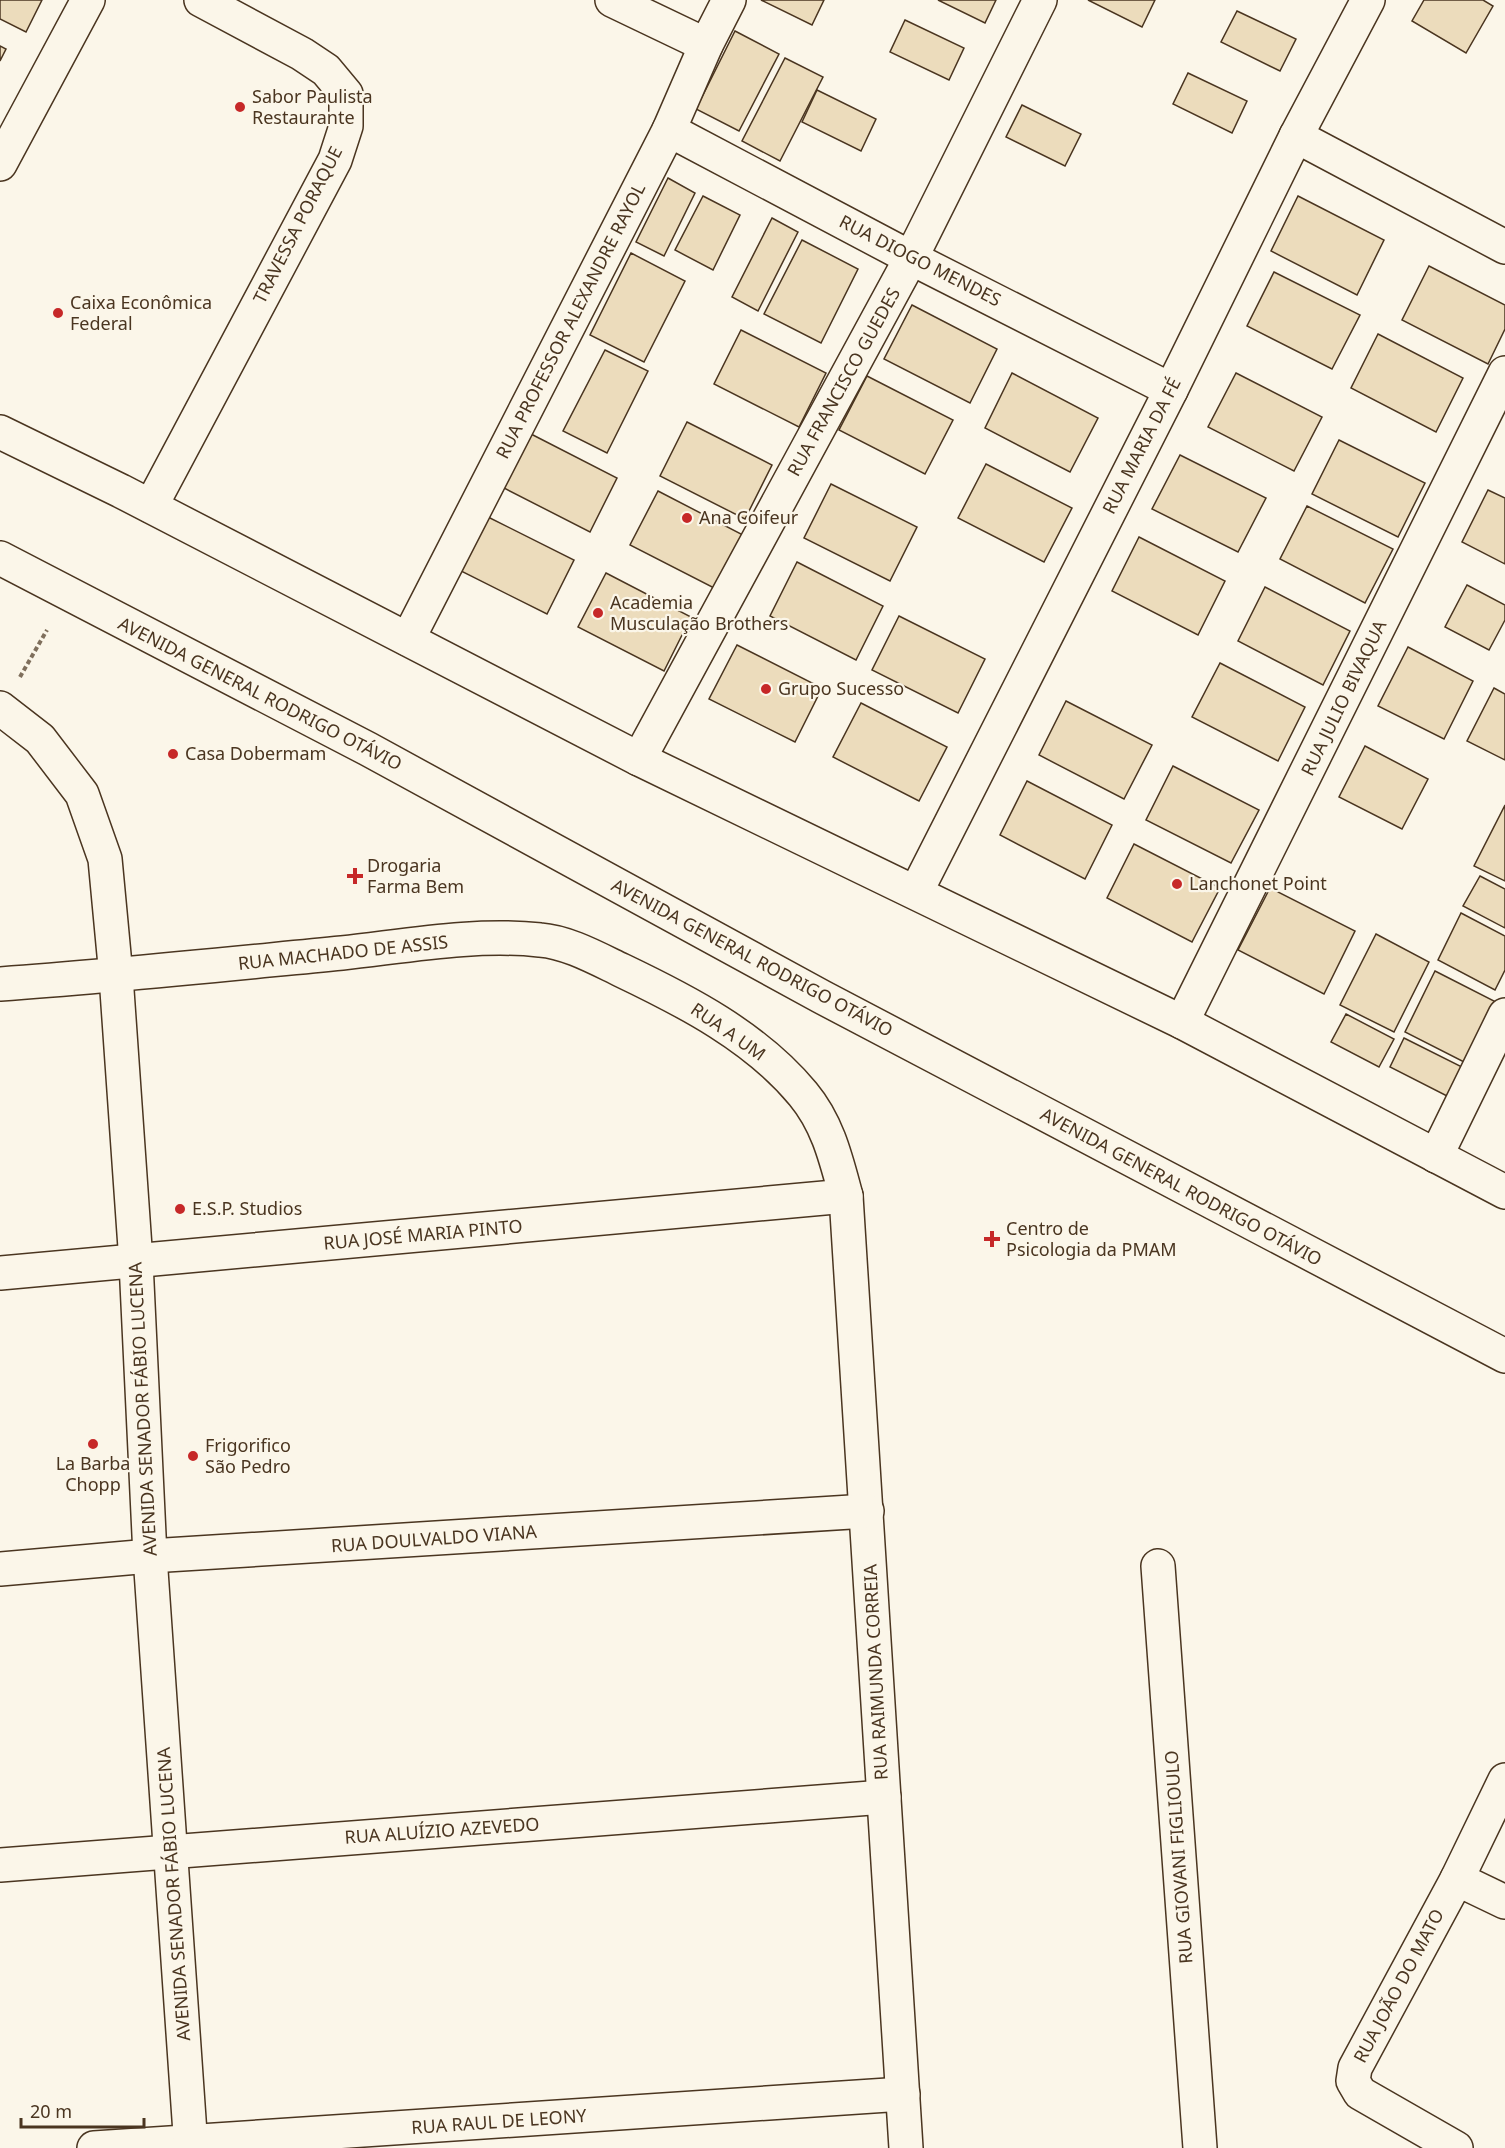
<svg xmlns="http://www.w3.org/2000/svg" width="1505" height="2148" viewBox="0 0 1505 2148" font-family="'Noto Sans',sans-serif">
<rect width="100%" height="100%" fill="#fbf6e9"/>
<g fill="#ecdcbc" stroke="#4a3520" stroke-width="1.5">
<path d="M0,0H42L26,32L0,19Z"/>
<path d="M761,0H824L812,25Z"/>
<path d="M938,0H996L985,23Z"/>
<path d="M1088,0H1155L1142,27Z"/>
<path d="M1424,0H1483L1493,6L1466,53L1412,21Z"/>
<path d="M1237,11L1296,39L1280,71L1221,42Z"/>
<path d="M905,20L964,48L949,80L890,52Z"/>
<path d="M735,31L779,54L739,131L696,109Z"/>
<path d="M0,46L6,49L0,61Z"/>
<path d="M785,58L823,77L780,161L742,141Z"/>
<path d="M1188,73L1247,101L1232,133L1173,104Z"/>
<path d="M817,90L876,119L861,151L802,122Z"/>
<path d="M1022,105L1081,134L1065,166L1006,137Z"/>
<path d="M668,178L695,193L664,256L636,242Z"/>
<path d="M703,196L740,215L713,270L675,250Z"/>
<path d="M1298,196L1384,240L1357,295L1271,251Z"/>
<path d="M772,218L798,232L758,311L732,297Z"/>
<path d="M802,240L858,269L821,343L764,314Z"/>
<path d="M631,253L685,281L644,362L590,335Z"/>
<path d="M1429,266L1505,305V329L1488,364L1402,320Z"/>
<path d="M1274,272L1360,315L1332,369L1247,326Z"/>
<path d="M912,305L997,349L970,403L884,359Z"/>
<path d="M741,330L826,373L799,427L714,384Z"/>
<path d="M1378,334L1463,378L1436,432L1351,388Z"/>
<path d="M605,350L648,371L607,453L563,431Z"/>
<path d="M1012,373L1098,418L1070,472L985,428Z"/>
<path d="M1236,373L1322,417L1294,471L1208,427Z"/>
<path d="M867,376L953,420L925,474L839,430Z"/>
<path d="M687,422L772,465L745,519L660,476Z"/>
<path d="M531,434L617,478L590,532L504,488Z"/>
<path d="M1339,440L1425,483L1398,537L1312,494Z"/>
<path d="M1180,455L1266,498L1238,552L1152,509Z"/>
<path d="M986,464L1072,508L1044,562L958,518Z"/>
<path d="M831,484L917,527L890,581L804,538Z"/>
<path d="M1488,490L1505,498V564L1462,542Z"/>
<path d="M658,491L743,535L716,589L630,545Z"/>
<path d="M1307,506L1393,549L1365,603L1280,559Z"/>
<path d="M488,517L574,560L547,614L461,571Z"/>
<path d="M1139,537L1225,581L1198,635L1112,591Z"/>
<path d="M797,562L883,606L856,660L770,616Z"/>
<path d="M606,573L691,617L664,671L578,627Z"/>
<path d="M1467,585L1505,605V620L1489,650L1445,627Z"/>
<path d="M1265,587L1350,631L1323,685L1238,641Z"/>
<path d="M899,616L985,659L958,713L872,670Z"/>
<path d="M737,645L822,688L795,742L709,699Z"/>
<path d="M1408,647L1473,681L1444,739L1378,706Z"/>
<path d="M1220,663L1305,707L1278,761L1192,717Z"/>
<path d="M1494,688L1505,694V760L1467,741Z"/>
<path d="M1066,701L1152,745L1124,799L1039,755Z"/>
<path d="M861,703L947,747L919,801L833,757Z"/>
<path d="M1365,746L1428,779L1402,829L1339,797Z"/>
<path d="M1173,766L1259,810L1231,863L1146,820Z"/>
<path d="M1027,781L1112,825L1085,879L1000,835Z"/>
<path d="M1505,805V881L1474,866Z"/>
<path d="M1134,844L1220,888L1192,942L1107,898Z"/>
<path d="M1480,876L1505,889V928L1463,906Z"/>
<path d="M1270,888L1355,931L1324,994L1238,950Z"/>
<path d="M1461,913L1505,936V970L1495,990L1438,960Z"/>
<path d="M1376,934L1429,962L1394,1032L1340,1005Z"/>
<path d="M1435,971L1496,1002L1466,1063L1405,1032Z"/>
<path d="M1346,1014L1394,1039L1379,1067L1331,1042Z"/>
<path d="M1404,1038L1462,1067L1447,1096L1390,1067Z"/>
</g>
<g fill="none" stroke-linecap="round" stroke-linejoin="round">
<g stroke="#4a3520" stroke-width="36">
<g id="street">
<path d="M612,0L706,45"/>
<path d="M669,130L911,258L1171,390"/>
<path d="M1296,136L1505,247"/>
<path d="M0,164L88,0"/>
<path d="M151,506L335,160L346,126V94L326,70L302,54L201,0"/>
<path d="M408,639L669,130L706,45L729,0"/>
<path d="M639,759L911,258L1040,0"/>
<path d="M916,892L1171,390L1296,136L1368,0"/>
<path d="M0,984C114,976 228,964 342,953C406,946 475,933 540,940C567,942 596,958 621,970C686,1001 756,1037 803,1094C828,1124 836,1159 846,1196L906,2148"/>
<path d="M1182,1022L1505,373"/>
<path d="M1436,1156L1505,1015"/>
<path d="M0,1273L846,1196"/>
<path d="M1158,1566L1200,2148"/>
<path d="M0,1569L150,1556L867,1511"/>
<path d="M0,1865L884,1797"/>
<path d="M1457,1879L1505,1902"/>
<path d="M94,2148L903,2094"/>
<path d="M1456,2148L1360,2093L1353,2081L1355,2068L1457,1879L1505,1780"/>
</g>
</g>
<g stroke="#4a3520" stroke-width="36">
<g id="secondary">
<path d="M0,432L121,491L639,759L1182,1022L1505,1192"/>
<path d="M0,558L368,749L822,997L1505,1356"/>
<path d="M0,708L40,739L82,794L105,859L116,976L136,1262L150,1556L191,2148"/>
</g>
</g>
<path stroke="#7f6f5c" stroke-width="4" stroke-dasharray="4.5 3" stroke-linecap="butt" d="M20,677L47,630"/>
<use href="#street" stroke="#fbf6e9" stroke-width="33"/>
<use href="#secondary" stroke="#fbf6e9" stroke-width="33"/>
</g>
<g fill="#c62828" stroke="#fbf6e9" stroke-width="2">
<circle cx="240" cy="107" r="6"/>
<circle cx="58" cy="313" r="6"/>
<circle cx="687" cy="518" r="6"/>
<circle cx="598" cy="613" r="6"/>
<circle cx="766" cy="689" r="6"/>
<circle cx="173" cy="754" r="6"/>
<path d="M352 867h6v6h6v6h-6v6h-6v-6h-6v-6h6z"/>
<circle cx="1177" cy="884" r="6"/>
<circle cx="180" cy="1209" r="6"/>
<path d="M989 1230h6v6h6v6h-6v6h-6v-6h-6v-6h6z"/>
<circle cx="93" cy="1444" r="6"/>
<circle cx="193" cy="1456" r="6"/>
</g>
<g text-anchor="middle" stroke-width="4.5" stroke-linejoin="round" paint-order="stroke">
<g font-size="18" fill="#4a3520" stroke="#fbf6e9" text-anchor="start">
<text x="252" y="103">Sabor Paulista<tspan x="252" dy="21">Restaurante</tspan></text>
<text x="70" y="309">Caixa Econômica<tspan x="70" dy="21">Federal</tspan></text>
<text x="699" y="524">Ana Coifeur</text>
<text x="610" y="609">Academia<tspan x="610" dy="21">Musculação Brothers</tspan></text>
<text x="778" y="695">Grupo Sucesso</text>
<text x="185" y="760">Casa Dobermam</text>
<text x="367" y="872">Drogaria<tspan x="367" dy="21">Farma Bem</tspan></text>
<text x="1189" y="890">Lanchonet Point</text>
<text x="192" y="1215">E.S.P. Studios</text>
<text x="1006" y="1235">Centro de<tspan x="1006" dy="21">Psicologia da PMAM</tspan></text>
<text x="205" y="1452">Frigorifico<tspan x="205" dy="21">São Pedro</tspan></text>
<text x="93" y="1470" text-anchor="middle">La Barba<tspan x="93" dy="21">Chopp</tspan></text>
</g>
<g font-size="18" fill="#4a3520" stroke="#fbf6e9">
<text transform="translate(298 225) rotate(-63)" y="6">TRAVESSA PORAQUE</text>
<text transform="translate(920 261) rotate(27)" y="6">RUA DIOGO MENDES</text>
<text transform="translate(571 321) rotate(-63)" y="6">RUA PROFESSOR ALEXANDRE RAYOL</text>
<text transform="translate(844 382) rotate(-61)" y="6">RUA FRANCISCO GUEDES</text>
<text transform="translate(1142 446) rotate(-63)" y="6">RUA MARIA DA FÉ</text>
<text transform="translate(260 694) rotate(27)" y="6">AVENIDA GENERAL RODRIGO OTÁVIO</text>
<text transform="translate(1344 698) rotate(-64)" y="6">RUA JULIO BIVAQUA</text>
<text transform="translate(343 953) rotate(-6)" y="6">RUA MACHADO DE ASSIS</text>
<text transform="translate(752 958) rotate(28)" y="6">AVENIDA GENERAL RODRIGO OTÁVIO</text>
<text transform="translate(728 1032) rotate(35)" y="6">RUA A UM</text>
<text transform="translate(1181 1187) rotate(28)" y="6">AVENIDA GENERAL RODRIGO OTÁVIO</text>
<text transform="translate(423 1235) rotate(-5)" y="6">RUA JOSÉ MARIA PINTO</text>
<text transform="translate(143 1409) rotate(-93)" y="6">AVENIDA SENADOR FÁBIO LUCENA</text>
<text transform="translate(434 1539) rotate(-4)" y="6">RUA DOULVALDO VIANA</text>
<text transform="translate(876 1672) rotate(-93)" y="6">RUA RAIMUNDA CORREIA</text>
<text transform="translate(442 1831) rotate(-4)" y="6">RUA ALUÍZIO AZEVEDO</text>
<text transform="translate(1179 1857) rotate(-94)" y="6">RUA GIOVANI FIGLIOULO</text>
<text transform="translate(174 1894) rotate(-94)" y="6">AVENIDA SENADOR FÁBIO LUCENA</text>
<text transform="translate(1399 1986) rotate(-62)" y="6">RUA JOÃO DO MATO</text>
<text transform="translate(499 2122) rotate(-4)" y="6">RUA RAUL DE LEONY</text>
</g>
</g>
<path d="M21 2118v9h123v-9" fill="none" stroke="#4a3520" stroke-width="3"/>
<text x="30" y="2118" font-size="18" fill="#4a3520" stroke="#fbf6e9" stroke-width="4.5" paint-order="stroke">20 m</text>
</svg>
